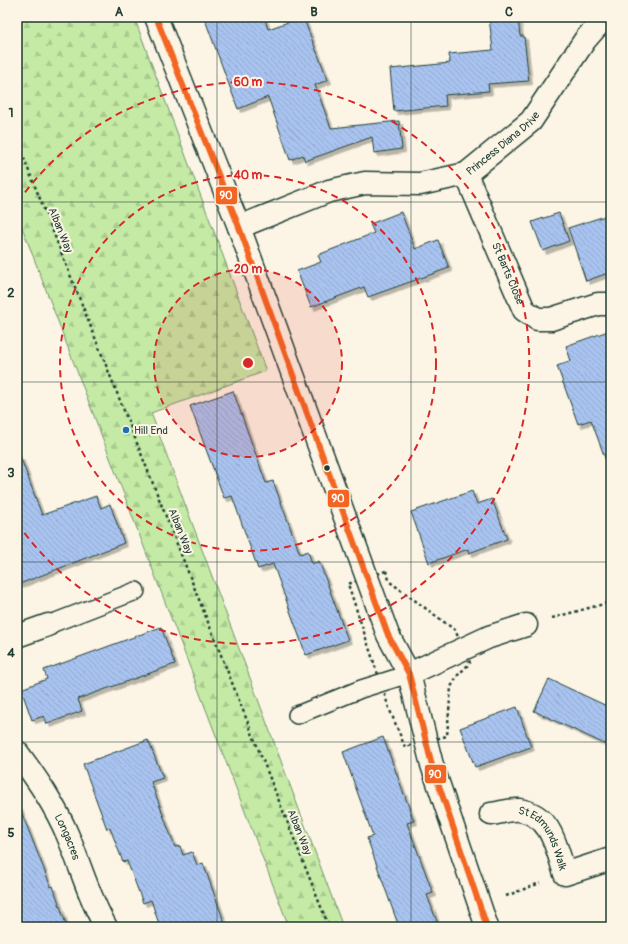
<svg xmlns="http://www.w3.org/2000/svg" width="628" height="944" viewBox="0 0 628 944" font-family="Pangolin,sans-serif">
<defs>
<pattern id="forest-firs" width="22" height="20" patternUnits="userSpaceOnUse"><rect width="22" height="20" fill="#c4eaa5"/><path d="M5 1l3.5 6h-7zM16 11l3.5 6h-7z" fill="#a8ca8f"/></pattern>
<pattern id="building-back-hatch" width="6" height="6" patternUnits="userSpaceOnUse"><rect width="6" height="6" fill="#a9c3f0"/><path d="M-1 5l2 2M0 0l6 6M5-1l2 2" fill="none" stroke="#91a8ce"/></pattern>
<filter id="shadow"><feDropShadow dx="3.5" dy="3.5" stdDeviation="0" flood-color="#0004"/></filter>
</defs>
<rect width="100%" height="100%" fill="#fcf5e5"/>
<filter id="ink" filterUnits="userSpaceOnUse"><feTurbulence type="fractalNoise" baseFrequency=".025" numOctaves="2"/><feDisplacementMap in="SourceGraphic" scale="8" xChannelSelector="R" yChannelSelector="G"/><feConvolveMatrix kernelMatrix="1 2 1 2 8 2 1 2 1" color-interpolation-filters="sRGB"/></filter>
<g filter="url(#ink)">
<path fill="url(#forest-firs)" stroke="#72946c" d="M17,17H134L266,371L151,413L343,927H289L17,214Z"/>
<g fill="url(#building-back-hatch)" stroke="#1f3d34" filter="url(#shadow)">
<path d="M204,17H264L268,29L303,17L328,80L315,85L331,128L399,121L402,149L374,153L372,137L305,161L303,155L290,160L268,97L238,109Z"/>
<path d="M518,17L520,36H524L529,81L488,84L489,91L445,95L446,106L394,111L390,69L450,63L449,54L493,50L489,18Z"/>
<path d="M401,212L415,249L438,240L449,268L368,297L364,287L311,307L297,271L321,262L318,255L374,233L370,224Z"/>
<path d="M559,213L569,241L543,251L532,222Z"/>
<path d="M611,214V272L586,281L568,228Z"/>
<path d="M611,330V466H608L591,420L578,424L557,366L571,361L566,346Z"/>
<path d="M233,391L266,483L273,481L300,554L308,551L312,564L319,561L348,640L306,655L273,564L258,569L232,496L224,498L190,406Z"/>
<path d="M20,456L42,515L96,496L101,508L110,504L124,543L17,585V457Z"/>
<path d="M472,491L477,504L492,499L507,539L469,553L468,549L429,563L411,512Z"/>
<path d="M161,627L175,664L78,699L82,711L47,724L44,716L32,720L21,689L47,679L44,670Z"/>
<path d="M549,679L611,708V747L534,711Z"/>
<path d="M517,707L531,747L475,767L460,728Z"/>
<path d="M383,737L414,821L407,823L433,893L427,895L439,927H399L367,838L373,836L343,752Z"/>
<path d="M148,740L163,778L151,782L175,847L180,846L183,855L192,852L197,865L203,863L226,927H160L151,900L143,903L127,861L123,862L110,828L107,829L83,764Z"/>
<path d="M17,806H19L51,887L53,886L67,927H17Z"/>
</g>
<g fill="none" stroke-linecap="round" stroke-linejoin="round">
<g stroke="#1f3d34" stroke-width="20">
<g id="service">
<path d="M48,625L136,591"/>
<path d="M297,715L361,689L409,674"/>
</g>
</g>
<g stroke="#1f3d34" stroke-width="25">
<g id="minor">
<path id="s1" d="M466,174L524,310L537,319H551L598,304H611"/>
<path id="s2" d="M239,227L329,191L365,183L420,184L466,174L531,121L585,40L605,17"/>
<path d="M17,636L48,625"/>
<path d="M409,674L489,637L526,625"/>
<path id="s3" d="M17,752C37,779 55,805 68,836C81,867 89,898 106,927"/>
<path id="s4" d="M491,814C500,813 511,809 519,810C552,815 556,847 565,874L611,859"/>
</g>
</g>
<g stroke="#1f3d34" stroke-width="25">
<path id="tertiary" d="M156,17L239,227L388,635L409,674L432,765L487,927"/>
</g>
<g stroke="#1f3d34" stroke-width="2.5" stroke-dasharray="3 3" stroke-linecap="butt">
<path d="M17,141L329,927"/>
<path d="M386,571L390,582L455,630L470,663L457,676L451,687L447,736L405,747L389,708L348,584Z"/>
<path d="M552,618L611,602"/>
<path d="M506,896L540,883"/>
</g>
<use href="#service" stroke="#fcf5e5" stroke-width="17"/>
<use href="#minor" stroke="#fcf5e5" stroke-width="22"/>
<use href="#tertiary" stroke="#fcf5e5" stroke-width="22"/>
<g stroke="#fcf5e5" stroke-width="9">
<path id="bus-1" d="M156,17L239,227L388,635L409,674L432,765L487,927"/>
</g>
<use href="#bus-1" stroke="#f26522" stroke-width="6"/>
</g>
</g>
<path fill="none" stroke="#1f3d34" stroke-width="1" stroke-opacity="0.55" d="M217,17V927M411,17V927M17,202H611M17,382H611M17,562H611M17,742H611"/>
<circle cx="248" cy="363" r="94" fill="#d62828" fill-opacity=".12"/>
<g fill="none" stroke="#d62828" stroke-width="2" stroke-dasharray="7 5">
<circle cx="248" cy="363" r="94"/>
<circle cx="248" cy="363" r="188"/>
<path d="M18 202A281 281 0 1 1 18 524"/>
</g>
<circle fill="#1f6fb2" stroke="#fcf5e5" stroke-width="1.5" cx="126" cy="430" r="4"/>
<circle fill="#1f3d34" stroke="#fcf5e5" stroke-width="1.5" cx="327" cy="468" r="3.5"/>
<g text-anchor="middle" stroke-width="4" stroke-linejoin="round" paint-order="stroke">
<g font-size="11" fill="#1f3d34" stroke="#fcf5e5">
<text dy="4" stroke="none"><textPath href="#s2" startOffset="284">Princess Diana Drive</textPath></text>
<text transform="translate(61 230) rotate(68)" y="4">Alban Way</text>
<text dy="4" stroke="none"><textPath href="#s1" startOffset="108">St Barts Close</textPath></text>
<text transform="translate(181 531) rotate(68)" y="4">Alban Way</text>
<text transform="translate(300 832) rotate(68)" y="4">Alban Way</text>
<text dy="4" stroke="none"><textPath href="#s3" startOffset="99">Longacres</textPath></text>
<text dy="4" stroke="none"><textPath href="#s4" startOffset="68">St Edmunds Walk</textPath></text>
</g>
<g font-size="11" fill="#1f3d34" stroke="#fcf5e5" text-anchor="start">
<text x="134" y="434">Hill End</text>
</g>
</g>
<circle cx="248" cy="363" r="6" fill="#d62828" stroke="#fcf5e5" stroke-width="2"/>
<g font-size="12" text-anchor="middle" font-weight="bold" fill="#d62828" stroke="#fcf5e5" stroke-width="4" stroke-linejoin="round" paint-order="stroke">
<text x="248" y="86">60 m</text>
<text x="248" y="179">40 m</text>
<text x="248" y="273">20 m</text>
</g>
<g stroke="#fcf5e5" stroke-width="1.5">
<rect x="215" y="186" width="23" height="19" rx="4" fill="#f26522"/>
<rect x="327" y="489" width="23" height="19" rx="4" fill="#f26522"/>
<rect x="424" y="764" width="23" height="20" rx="4" fill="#f26522"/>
</g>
<g font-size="11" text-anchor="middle" font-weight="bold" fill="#fff">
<text x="226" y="199">90</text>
<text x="338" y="502">90</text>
<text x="435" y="778">90</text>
</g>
<rect width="628" height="944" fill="none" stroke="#fcf5e5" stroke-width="44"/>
<rect x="22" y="22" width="584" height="900" fill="none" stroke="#1f3d34" stroke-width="1.5"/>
<g font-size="13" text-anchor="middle" font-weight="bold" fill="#1f3d34">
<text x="119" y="16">A</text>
<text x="314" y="16">B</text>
<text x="509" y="16">C</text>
<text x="11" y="117">1</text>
<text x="11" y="297">2</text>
<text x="11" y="477">3</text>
<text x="11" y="657">4</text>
<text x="11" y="837">5</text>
</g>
</svg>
